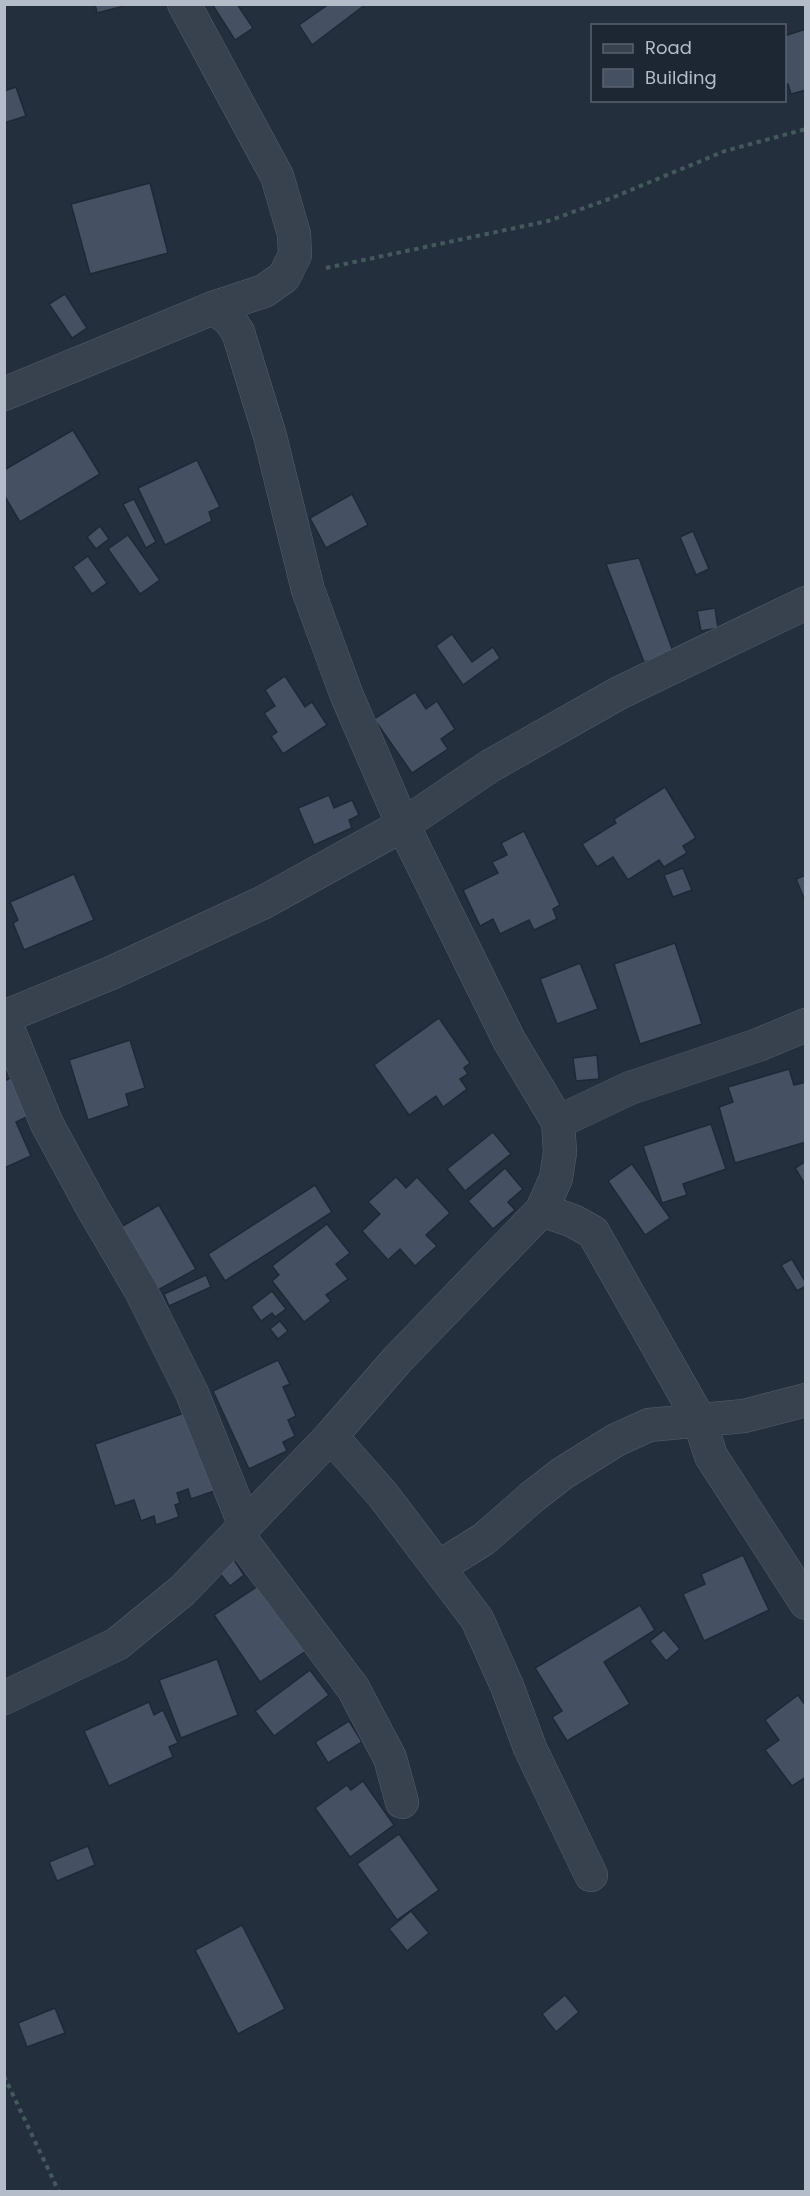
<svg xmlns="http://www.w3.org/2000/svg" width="810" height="2196" viewBox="0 0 810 2196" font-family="Poppins,sans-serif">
<rect width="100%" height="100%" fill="#242f3e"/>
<g fill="#455162" stroke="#1f2835" stroke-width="1.5">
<path d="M95,4H132L97,13Z"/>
<path d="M212,4H237L253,28L235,40Z"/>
<path d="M329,4H366L312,45L299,25Z"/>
<path d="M806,29V90L791,94L788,84L784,86V36Z"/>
<path d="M16,87L26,116L4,123V91Z"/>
<path d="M150,183L168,253L90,274L71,204Z"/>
<path d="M65,294L87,328L72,338L49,304Z"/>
<path d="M73,430L100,474L20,522L4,495V470Z"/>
<path d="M197,460L220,507L209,512L212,521L165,545L138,488Z"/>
<path d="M352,494L368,525L326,548L310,518Z"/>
<path d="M134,499L156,542L146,548L123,504Z"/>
<path d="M100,526L109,539L96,549L87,537Z"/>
<path d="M693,531L709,569L696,575L680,537Z"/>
<path d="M128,535L160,580L140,594L108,549Z"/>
<path d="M88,556L107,583L92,594L73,567Z"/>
<path d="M639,558L674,654L644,662L606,564Z"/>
<path d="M715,608L718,628L701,631L697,611Z"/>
<path d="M452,634L472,662L493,647L500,658L463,685L436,646Z"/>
<path d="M285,676L305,707L312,702L327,725L283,754L271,736L277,732L264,713L275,706L265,690Z"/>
<path d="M415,692L426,709L437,701L455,729L441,739L448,749L412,773L374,719Z"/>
<path d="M665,787L696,838L683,846L687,853L664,867L659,860L628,880L613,857L597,867L582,844L616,823L614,819Z"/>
<path d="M329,795L334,808L352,800L359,815L349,820L352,828L314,845L298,808Z"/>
<path d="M524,831L560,905L553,909L557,919L534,930L529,920L500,934L493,919L480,926L463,890L498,873L492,862L507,855L501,843Z"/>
<path d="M683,868L692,890L673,897L664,875Z"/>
<path d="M74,874L94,920L24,950L13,923L18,920L10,902Z"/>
<path d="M806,875V903L796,879Z"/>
<path d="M675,943L702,1024L640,1044L614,964Z"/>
<path d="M580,963L598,1009L557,1024L540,979Z"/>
<path d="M439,1018L470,1063L464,1068L468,1074L460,1079L467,1089L443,1107L436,1096L409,1115L374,1065Z"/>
<path d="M130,1040L145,1088L126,1094L129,1106L88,1120L69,1060Z"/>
<path d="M597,1055L599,1079L576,1081L573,1058Z"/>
<path d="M789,1069L794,1085L806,1082V1142L735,1163L719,1107L733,1102L728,1087Z"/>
<path d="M17,1075L35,1113L16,1122L31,1156L4,1168V1081Z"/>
<path d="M711,1124L726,1169L683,1184L687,1195L662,1203L643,1146Z"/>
<path d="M493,1132L511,1154L465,1191L447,1169Z"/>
<path d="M806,1161V1186L795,1168Z"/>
<path d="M632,1164L670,1218L645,1235L608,1181Z"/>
<path d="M505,1168L523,1189L508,1202L515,1210L493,1229L468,1201Z"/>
<path d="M396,1177L406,1188L417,1177L450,1213L426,1235L437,1246L415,1266L400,1249L388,1260L362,1231L380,1214L368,1202Z"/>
<path d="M315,1185L332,1212L225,1281L208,1254Z"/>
<path d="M159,1205L196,1269L158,1290L121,1227Z"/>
<path d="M327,1224L350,1253L336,1264L348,1279L326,1295L331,1301L304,1322L272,1281L279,1275L272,1266Z"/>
<path d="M792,1259L806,1283V1286L797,1291L781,1265Z"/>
<path d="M206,1275L211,1287L169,1306L164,1294Z"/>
<path d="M272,1291L286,1309L275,1317L272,1313L261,1321L251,1307Z"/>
<path d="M280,1321L288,1331L278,1339L270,1329Z"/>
<path d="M278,1360L290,1384L283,1387L296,1416L288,1420L295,1436L283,1442L287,1451L249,1469L213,1391Z"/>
<path d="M190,1411L217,1490L191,1499L188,1489L177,1493L180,1503L175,1505L179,1517L156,1525L154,1516L141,1521L134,1500L115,1506L95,1444Z"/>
<path d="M743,1555L769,1610L704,1641L683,1594L705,1584L701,1574Z"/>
<path d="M234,1560L244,1575L230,1586L218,1571Z"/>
<path d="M261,1584L306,1651L260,1682L214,1615Z"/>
<path d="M640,1605L655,1630L604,1662L630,1704L567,1741L552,1717L562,1711L535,1668Z"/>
<path d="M664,1630L680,1649L666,1661L650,1641Z"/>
<path d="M217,1659L238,1715L181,1738L159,1680Z"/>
<path d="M310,1670L329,1695L274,1736L255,1711Z"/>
<path d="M798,1695L806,1706V1777L792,1786L765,1750L779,1740L765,1720Z"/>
<path d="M149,1702L154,1715L163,1710L178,1743L169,1747L173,1757L109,1786L84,1731Z"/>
<path d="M349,1721L362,1742L328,1763L315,1742Z"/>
<path d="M363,1781L394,1825L350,1857L315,1808L347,1785L351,1790Z"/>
<path d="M399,1834L439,1890L397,1920L357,1864Z"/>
<path d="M88,1846L95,1865L57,1881L49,1862Z"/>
<path d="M411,1911L429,1933L407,1951L389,1929Z"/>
<path d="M242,1925L285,2009L238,2034L195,1950Z"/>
<path d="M565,1995L579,2012L556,2032L542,2014Z"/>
<path d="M55,2008L65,2033L27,2047L18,2023Z"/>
</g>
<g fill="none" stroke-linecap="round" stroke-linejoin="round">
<g stroke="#565f6c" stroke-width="34">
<g id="minor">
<path d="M4,394L213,308L264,291L284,277L295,255L294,234L277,176L184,4"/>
<path d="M4,1017L111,973L262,903L403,825L490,766L619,693L806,603"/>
<path d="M4,1019L47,1124L92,1207L140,1289L192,1393L245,1526"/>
<path d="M558,1122L630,1088L758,1045L806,1025"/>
<path d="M542,1210L573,1221L593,1232L699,1419L711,1456L806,1603"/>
<path d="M331,1436L383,1495L477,1619L507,1686L530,1748L591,1875"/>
<path d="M237,1534L353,1688L390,1758L402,1802"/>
<path d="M439,1567L484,1539L532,1497L563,1473L616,1440L649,1425L744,1416L806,1400"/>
<path d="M4,1698L117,1644L183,1590L331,1436L397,1360L542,1210L556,1178L560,1152L558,1122L509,1040L403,825L347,696L308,590L270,436L238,332L229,319L213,308"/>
</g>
</g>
<g stroke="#44595c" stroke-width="4" stroke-dasharray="4.5 4.5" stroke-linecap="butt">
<path d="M326,268L548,221L609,199L725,151L806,129"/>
<path d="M4,2076L59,2192"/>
</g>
<use href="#minor" stroke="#38414e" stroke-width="33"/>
</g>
<rect width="810" height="2196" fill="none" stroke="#b4bcc9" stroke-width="12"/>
<rect x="591" y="24" width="195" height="78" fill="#1d2633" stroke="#59626f" stroke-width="1.5"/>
<rect x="603" y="44" width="30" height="9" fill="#38414e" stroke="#59626f" stroke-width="1.5"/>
<text x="645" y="54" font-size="18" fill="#b4bcc9">Road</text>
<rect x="603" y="69" width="30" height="18" fill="#455162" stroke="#59626f" stroke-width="1.5"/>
<text x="645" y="84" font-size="18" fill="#b4bcc9">Building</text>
</svg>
